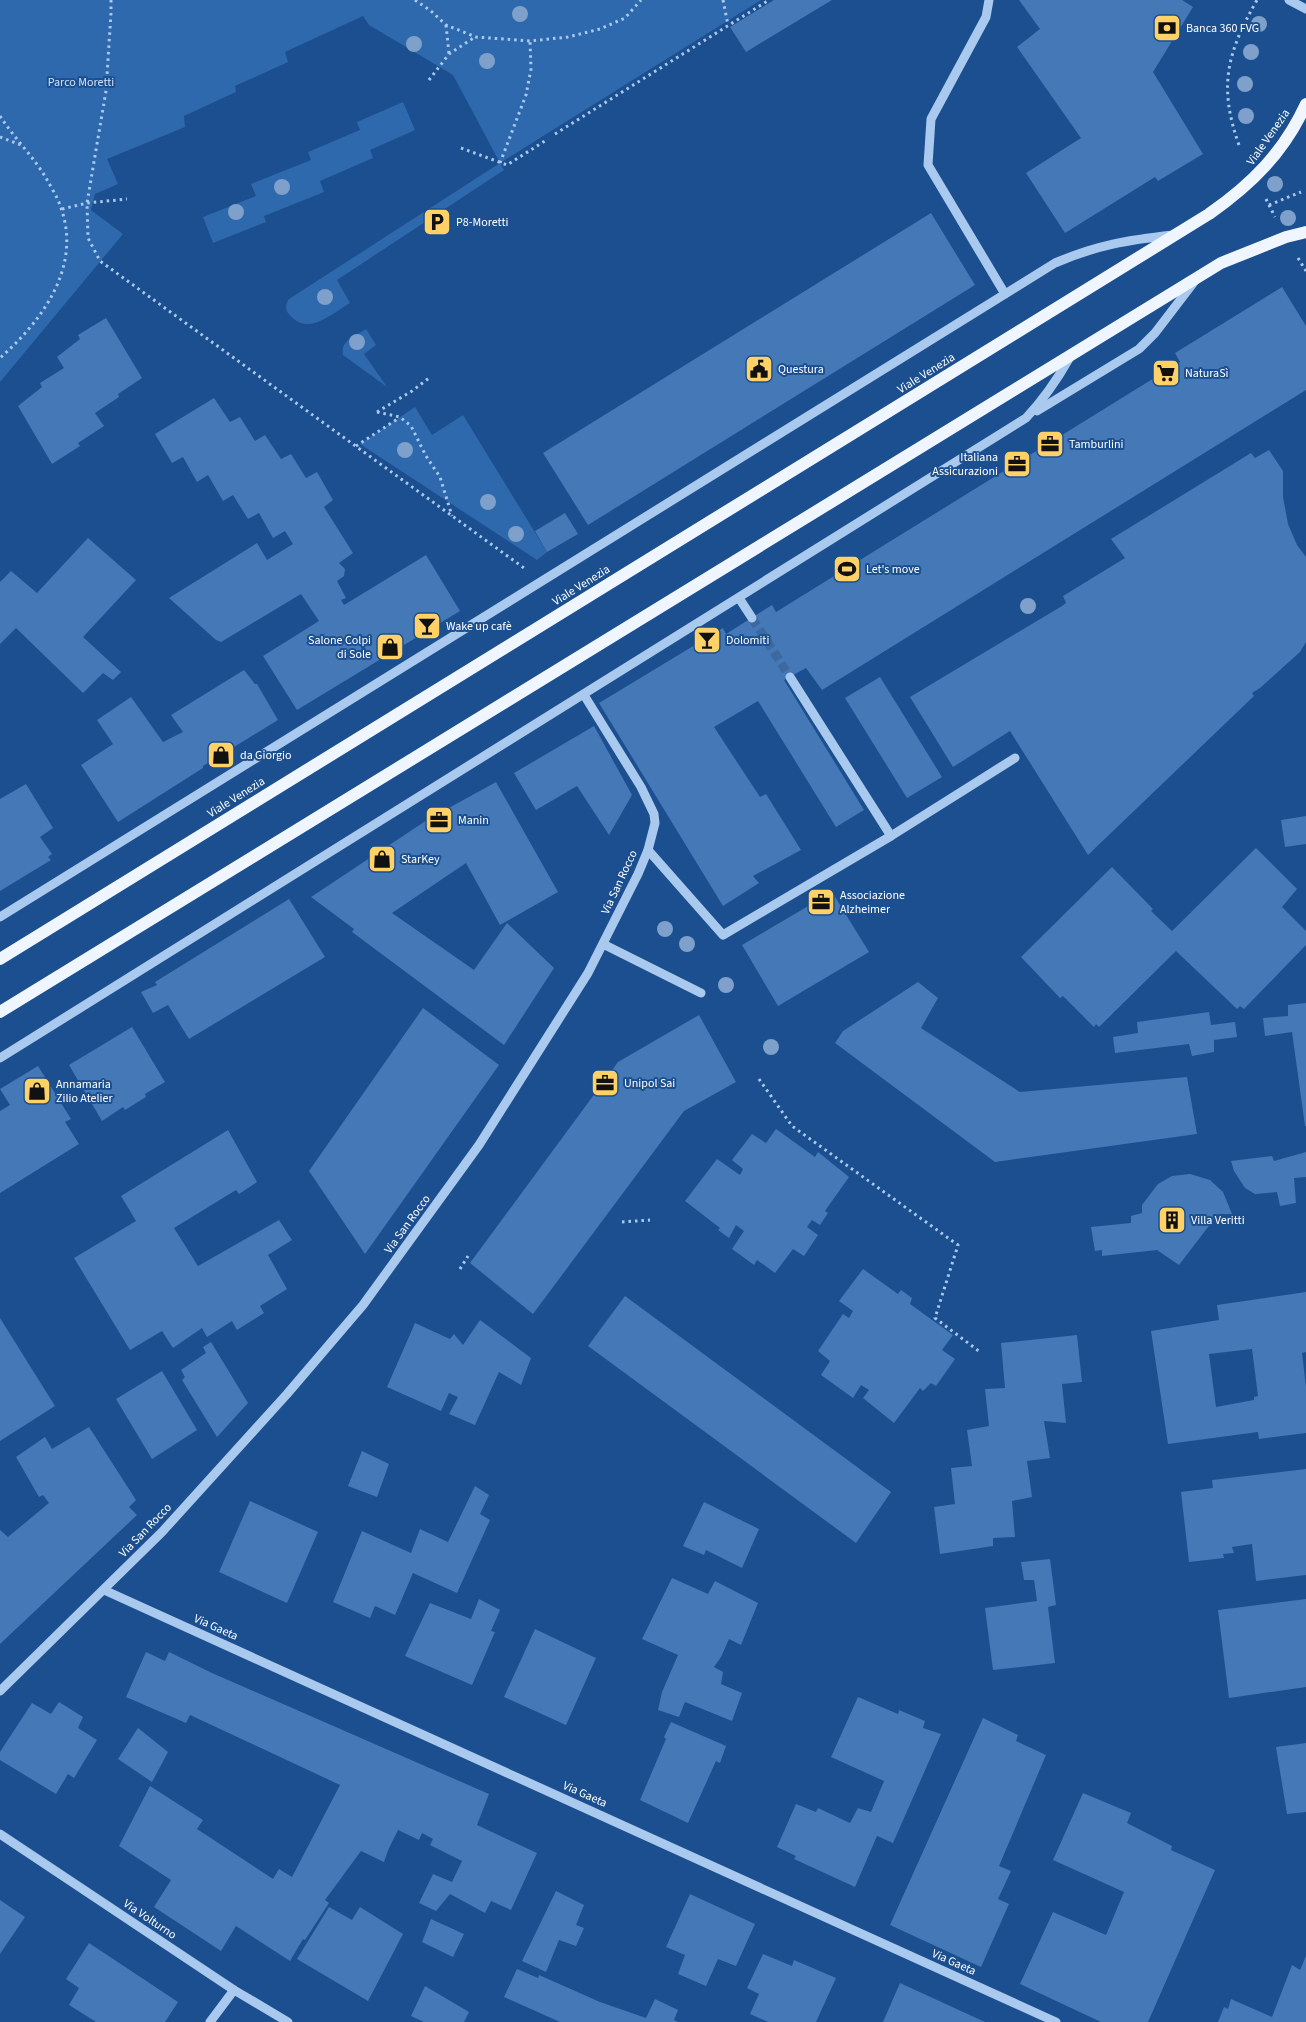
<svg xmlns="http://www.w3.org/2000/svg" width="1306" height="2022" viewBox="0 0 1306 2022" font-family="'Source Sans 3',sans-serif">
<rect width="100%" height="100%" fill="#1b4f8f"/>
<g fill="#2e69ad">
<path d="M0,0H761L500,163L504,170L337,280L350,303C331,314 307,338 288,313C285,309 286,303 289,299L500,163L453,75L369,25L363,16L285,52L288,62L235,86L236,92L184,116L185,127L107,159L118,184L95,194L91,210L123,234L0,382Z"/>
<path d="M403,102L415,130L370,150L373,158L320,181L324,192L264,216L266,222L213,243L203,217L256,196L251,184L311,160L308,152L360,130L357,122Z"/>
<path d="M366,329L376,345L364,354L387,387L343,355C340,340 356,336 366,329Z"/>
<path d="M415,407L432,435L463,415L547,552L537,560L360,444Z"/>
</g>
<g fill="#4478b7" fill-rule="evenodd">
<path d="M774,0H832L746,52L730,27Z"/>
<path d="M1019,0H1182L1193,7L1153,72L1203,154L1158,181L1155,177L1065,233L1026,173L1081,138L1017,47L1040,29Z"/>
<path d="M931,213L975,285L588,525L543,453Z"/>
<path d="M1282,287L1306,326V390L822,690L806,668L784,680L864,810L836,827L758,701L714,727L760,797L766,794L801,850L753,876L759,883L723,906L599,703L723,628L726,634L772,605L776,612L1180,362L1175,353Z"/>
<path d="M106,318L142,378L118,394L119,397L95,413L104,426L78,443L80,446L52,464L18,406L42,387L40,383L64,368L57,357L80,339L78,335Z"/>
<path d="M214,398L230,422L240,417L255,441L265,435L281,459L291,454L306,478L317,472L333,500L324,507L353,553L339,563L345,569L344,576L337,581L346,598L341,600L344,605L426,555L460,611L297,710L263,656L319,621L301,594L221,642L216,640L169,598L257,543L267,560L293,544L285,531L273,538L259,513L248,519L233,495L223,501L208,475L197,482L183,457L172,463L155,434Z"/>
<path d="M1269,450L1283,471V497L1288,524L1297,545L1306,557V642L1300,652L1260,688L1252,693L1254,696L1088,855L1010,731L953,767L910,697L1062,606L1066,603L1063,596L1125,558L1111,539L1251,453L1255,458Z"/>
<path d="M565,513L578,534L547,552L535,531Z"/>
<path d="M88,538L136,580L83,637L121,672L113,680L103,673L83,693L16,628L0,644V582L11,571L37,593Z"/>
<path d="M244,670L255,684H257L278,720L203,766V768L118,822L81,765L113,744L97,720L131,697L163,742L183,732L171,715Z"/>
<path d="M880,677L942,777L907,798L845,698Z"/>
<path d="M594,726L632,795L609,835L577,786L536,810L514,773Z"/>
<path d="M496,782L558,892L500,925L466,863L392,913L474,970L507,923L554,968L504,1045L352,932L354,929L311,897L427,820Z"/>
<path d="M26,784L53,828L40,837L52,854L48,857L51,860L0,891V799Z"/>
<path d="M1306,816V844L1285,847L1281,820Z"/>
<path d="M1256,848L1297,889L1282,907L1306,931V945L1244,1009L1240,1006L1237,1009L1176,951L1099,1027L1096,1024L1094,1027L1063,996L1060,998L1021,957L1112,867L1153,909L1151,911L1172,931Z"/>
<path d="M832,892L869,952L778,1006L742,945Z"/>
<path d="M289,899L325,957L189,1039L168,1005L153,1013L141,992L157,985L155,982Z"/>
<path d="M918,982L938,998L921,1028L1020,1092L1187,1077L1197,1134L995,1162L835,1043L843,1031Z"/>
<path d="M1306,1003V1126H1305L1292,1032L1265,1036L1263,1018L1288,1016V1005Z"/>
<path d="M423,1008L499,1065L365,1254L309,1171Z"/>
<path d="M1209,1012L1211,1025L1235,1022L1237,1037L1214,1040V1052L1192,1056L1189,1044L1115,1053L1113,1037L1138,1033L1137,1022Z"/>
<path d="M699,1015L736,1082L684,1111L533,1314L470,1263L618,1062Z"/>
<path d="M132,1027L165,1082L145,1094L146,1097L125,1110L123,1107L102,1121L69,1065Z"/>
<path d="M38,1066L71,1119L65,1122L79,1144L0,1193V1111L10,1105L0,1089Z"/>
<path d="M776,1129L815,1157L818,1152L849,1177L825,1211L828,1213L820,1225L812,1220L807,1227L818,1235L804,1256L793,1249L775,1273L757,1260L754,1265L732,1249L744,1231L736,1225L729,1238L718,1230L720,1228L685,1201L717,1159L740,1175L743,1169L732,1160L752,1134L766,1143Z"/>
<path d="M228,1130L257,1182L239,1194L236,1190L174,1228L198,1266L279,1220L292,1240L268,1255L287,1289L260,1306L264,1313L237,1330L232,1321L207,1337L202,1328L173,1348L162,1331L130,1350L74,1258L136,1221L121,1196Z"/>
<path d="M1306,1152V1177L1294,1178L1296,1203L1280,1206L1277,1192L1255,1194L1245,1188L1234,1171L1231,1161L1272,1156L1274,1161Z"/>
<path d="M1190,1174L1210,1180L1223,1192L1232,1214H1218L1179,1265L1157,1250L1102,1256V1250L1095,1251L1091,1227L1131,1223V1216L1142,1213V1205L1158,1184L1172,1176Z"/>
<path d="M863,1269L898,1294L901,1290L912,1298L910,1304L953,1335L942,1350L955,1359L936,1386L931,1383L923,1391L920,1388L894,1423L863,1398L869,1390L861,1385L853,1398L821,1375L830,1361L818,1351L843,1314L849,1318L853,1311L839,1301Z"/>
<path d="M1306,1292V1352L1302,1353L1306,1387V1433L1259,1439L1258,1432L1168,1444L1151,1331L1219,1320L1217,1305ZM1252,1349L1258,1396L1254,1397V1400L1216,1407L1209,1354Z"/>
<path d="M625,1296L891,1492L856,1543L588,1346Z"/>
<path d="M0,1318L55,1406L0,1441Z"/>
<path d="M480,1320L531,1358L521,1385L499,1372L475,1425L449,1414L458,1397L449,1393L441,1411L387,1387L415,1323L450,1339L454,1334L463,1345Z"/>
<path d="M1077,1335L1082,1382L1062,1384L1066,1423L1044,1421L1050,1458L1027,1461L1032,1497L1012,1501L1015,1537L993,1538V1546L940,1554L934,1507L955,1504L951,1468L972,1466L967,1430L989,1426L985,1389L1005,1388L1001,1343Z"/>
<path d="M211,1342L248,1403L217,1437L182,1380L185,1377L181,1370L206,1353L203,1347Z"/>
<path d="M162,1371L197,1430L152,1459L116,1399Z"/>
<path d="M89,1427L136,1500L129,1507L137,1515L0,1644V1530L8,1537L49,1503L43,1495L39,1497L16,1457L45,1437L52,1449Z"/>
<path d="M362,1451L389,1464L377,1497L348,1486Z"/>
<path d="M1306,1469V1575L1256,1581L1252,1544L1232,1547L1234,1553L1223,1554L1224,1558L1189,1562L1181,1492L1213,1488L1212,1480Z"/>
<path d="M475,1486L489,1495L480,1514L490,1520L457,1593L413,1573L395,1615L375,1606L370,1618L333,1602L362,1531L411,1553L420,1529L448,1542Z"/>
<path d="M250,1501L318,1532L287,1603L219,1572Z"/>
<path d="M704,1502L759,1529L742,1568L706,1550L704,1555L683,1546Z"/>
<path d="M1050,1559L1056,1605L1048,1607L1055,1663L993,1670L985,1608L1037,1601L1034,1580H1024L1021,1562Z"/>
<path d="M672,1578L708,1594L715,1581L758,1603L741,1645L729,1639L721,1657L714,1667L723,1672L721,1684L742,1693L732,1721L685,1702L679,1717L658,1710L662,1692L678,1655L642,1639Z"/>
<path d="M479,1599L500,1610L491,1631L495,1632L472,1685L405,1656L430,1603L471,1619Z"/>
<path d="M1306,1599V1687L1229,1698L1218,1610Z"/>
<path d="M535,1629L596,1658L566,1725L504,1697Z"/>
<path d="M146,1652L165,1661L169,1652L212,1673L489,1794L477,1825L537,1853L511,1910L491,1901L485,1913L450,1894L436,1911L419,1903L433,1874L452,1882L462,1861L430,1845L433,1839L422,1833L419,1840L398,1830L389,1848L384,1862L361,1851L325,1900L329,1903L305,1940L303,1939L290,1961L236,1926L221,1951L154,1907L171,1880L119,1846L150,1786L203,1820L197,1829L273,1879L279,1869L292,1877L340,1785L190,1715L186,1723L126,1697Z"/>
<path d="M858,1697L898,1714L899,1710L925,1721L923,1728L941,1734L893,1843L877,1836L855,1887L794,1859L796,1856L777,1847L796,1804L816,1812L818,1808L850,1823L858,1808L871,1812L884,1781L831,1757Z"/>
<path d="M59,1702L83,1717L78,1728L97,1740L74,1778L68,1774L56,1794L0,1760V1752L32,1703L51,1714Z"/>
<path d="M983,1718L1018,1735L1016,1741L1046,1755L999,1866L1011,1871L998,1899L1009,1904L981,1967L890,1925Z"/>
<path d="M671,1722L726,1746L720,1763L716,1761L688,1823L640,1800L666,1739L664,1737Z"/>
<path d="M138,1728L168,1752L152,1782L118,1759Z"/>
<path d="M1306,1743V1812L1287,1814L1276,1747Z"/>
<path d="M1083,1793L1131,1813L1127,1823L1172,1846L1171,1850L1215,1870L1148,2022H1101L1020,1984L1053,1912L1106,1935L1124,1892L1053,1860Z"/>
<path d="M556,1891L584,1905L576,1925L584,1928L576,1946L559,1940L546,1972L522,1961Z"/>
<path d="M690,1894L755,1924L736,1966L718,1959L706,1986L678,1974L685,1955L666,1947Z"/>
<path d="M0,1900L25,1917L0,1954Z"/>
<path d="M329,1907L352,1920L360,1907L403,1934L368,2001L297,1959Z"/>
<path d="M431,1919L464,1934L453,1957L422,1942Z"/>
<path d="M89,1943L178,2002L165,2022H96L69,2005L79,1988L66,1979Z"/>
<path d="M763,1954L792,1966L794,1960L836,1978L816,2022H768L750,2014L759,1994L747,1988Z"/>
<path d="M1306,1956V2022H1218L1224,2007L1228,2009L1231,1999L1272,2017L1292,1965L1300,1970Z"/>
<path d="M517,1969L538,1978L539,1975L600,2002L646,2018L655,1999L678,2010L674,2020L678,2022H560L504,1997Z"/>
<path d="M900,1983L985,2022H883Z"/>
<path d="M425,1986L469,2012L464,2022H424L411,2016Z"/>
</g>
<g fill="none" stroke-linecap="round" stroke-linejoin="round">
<path stroke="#3d69a0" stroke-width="9" stroke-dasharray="9 4.5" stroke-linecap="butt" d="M752,618L790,677"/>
<g stroke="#a9c9ee" stroke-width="3" stroke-dasharray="2.5 4" stroke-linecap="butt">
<path d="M111,0V13L106,91L87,203L88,238L100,261L524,568"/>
<path d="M415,0L431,11L446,25L476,37L530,41L568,37L600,29L625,18L641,0"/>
<path d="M723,0L728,25"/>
<path d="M446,25L449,54"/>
<path d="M429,80L449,54L475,37"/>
<path d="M0,116C14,138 33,156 46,178C51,187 58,198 61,208C82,267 42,321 0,358"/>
<path d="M555,134L769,0"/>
<path d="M0,137L21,145"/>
<path d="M1239,145C1218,86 1227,53 1257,0"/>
<path d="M461,148L507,165L548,139"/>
<path d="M500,163L526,95L531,69L530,41"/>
<path d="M1266,199L1275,217"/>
<path d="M1269,205L1301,192"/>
<path d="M62,209L87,203L127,199"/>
<path d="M1298,258L1306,271"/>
<path d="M377,412L400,417L411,426L426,456L440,477L452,516"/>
<path d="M377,412L412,391L429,378"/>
<path d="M356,446L399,418"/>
<path d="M759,1079L792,1126L958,1245L935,1318L980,1352"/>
<path d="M622,1222L650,1220"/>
<path d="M460,1269L468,1256"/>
</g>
<g stroke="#a9c9ee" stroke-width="9">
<path d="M989,0L986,17L931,119L928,165L1005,294"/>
<path d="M1289,0L1306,9"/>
<path d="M1037,411L1139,349L1155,333L1194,282"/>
<path d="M739,598L752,618"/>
<path d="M790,677L891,836"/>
<path d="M648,850L723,935L891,836L1015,758"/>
<path d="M0,917L1055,263C1097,245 1128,240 1173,235"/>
<path d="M603,944L701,993"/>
<path d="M0,1058L1026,418C1044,399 1057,380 1070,357"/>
<path d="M104,1590L1056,2022"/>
<path d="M0,1691L162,1532L287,1394L363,1305L479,1145L588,973L638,874L648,850L655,823L654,814L641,787L584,695"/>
<path d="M0,1834L234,1990L288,2022"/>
<path d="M210,2022L234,1990"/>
</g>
<g stroke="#f0f6ff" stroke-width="12">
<path d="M0,959L1209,214C1252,184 1284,152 1306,104"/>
<path d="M0,1012L1221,263L1286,237L1306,232"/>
</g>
</g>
<g fill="#7ea0ca">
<circle cx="520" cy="14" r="8"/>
<circle cx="1259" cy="24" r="8"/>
<circle cx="414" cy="44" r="8"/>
<circle cx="1251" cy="52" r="8"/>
<circle cx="487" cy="61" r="8"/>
<circle cx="1245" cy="84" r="8"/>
<circle cx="1246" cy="116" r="8"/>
<circle cx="1275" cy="184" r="8"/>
<circle cx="282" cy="187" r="8"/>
<circle cx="236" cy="212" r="8"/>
<circle cx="1288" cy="218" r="8"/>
<circle cx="325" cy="297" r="8"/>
<circle cx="357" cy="342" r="8"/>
<circle cx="405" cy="450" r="8"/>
<circle cx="488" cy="502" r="8"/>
<circle cx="516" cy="534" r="8"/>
<circle cx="1028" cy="606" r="8"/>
<circle cx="665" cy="929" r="8"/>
<circle cx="687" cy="944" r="8"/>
<circle cx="726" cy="985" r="8"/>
<circle cx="771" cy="1047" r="8"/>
</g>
<defs>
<g id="bank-square" transform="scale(1.4375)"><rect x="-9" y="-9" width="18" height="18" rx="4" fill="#ffd166" stroke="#1b4f8f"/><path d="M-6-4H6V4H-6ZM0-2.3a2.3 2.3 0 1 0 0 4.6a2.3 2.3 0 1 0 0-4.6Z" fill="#111"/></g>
<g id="parking-square" transform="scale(1.4375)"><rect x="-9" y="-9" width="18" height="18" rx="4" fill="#ffd166" stroke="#1b4f8f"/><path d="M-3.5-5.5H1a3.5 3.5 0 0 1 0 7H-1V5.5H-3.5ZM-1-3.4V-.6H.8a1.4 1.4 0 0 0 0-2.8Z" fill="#111"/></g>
<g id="civic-square" transform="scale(1.4375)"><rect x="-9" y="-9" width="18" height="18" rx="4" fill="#ffd166" stroke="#1b4f8f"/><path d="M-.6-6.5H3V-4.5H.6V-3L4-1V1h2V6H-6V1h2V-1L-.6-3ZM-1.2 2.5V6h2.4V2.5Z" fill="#111"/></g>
<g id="supermarket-square" transform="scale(1.4375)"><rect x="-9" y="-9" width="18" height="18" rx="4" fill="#ffd166" stroke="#1b4f8f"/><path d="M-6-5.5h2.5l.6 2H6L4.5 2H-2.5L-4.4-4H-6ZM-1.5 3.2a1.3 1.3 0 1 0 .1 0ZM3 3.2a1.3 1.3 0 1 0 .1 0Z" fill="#111"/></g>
<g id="office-square" transform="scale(1.4375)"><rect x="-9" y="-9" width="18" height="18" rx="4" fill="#ffd166" stroke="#1b4f8f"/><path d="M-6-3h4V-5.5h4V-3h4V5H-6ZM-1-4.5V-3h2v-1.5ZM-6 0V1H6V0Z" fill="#111"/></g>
<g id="stadium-square" transform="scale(1.4375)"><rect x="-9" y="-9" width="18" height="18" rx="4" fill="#ffd166" stroke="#1b4f8f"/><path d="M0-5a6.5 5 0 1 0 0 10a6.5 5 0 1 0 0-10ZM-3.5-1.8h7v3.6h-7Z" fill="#111"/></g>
<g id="bar-square" transform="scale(1.4375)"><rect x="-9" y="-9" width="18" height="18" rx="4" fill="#ffd166" stroke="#1b4f8f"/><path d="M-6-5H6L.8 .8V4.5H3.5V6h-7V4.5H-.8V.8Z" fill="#111"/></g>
<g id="shop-square" transform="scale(1.4375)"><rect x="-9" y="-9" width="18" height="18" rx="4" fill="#ffd166" stroke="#1b4f8f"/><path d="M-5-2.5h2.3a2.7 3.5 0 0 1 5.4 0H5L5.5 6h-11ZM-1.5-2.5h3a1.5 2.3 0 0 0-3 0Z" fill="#111"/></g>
<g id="building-square" transform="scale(1.4375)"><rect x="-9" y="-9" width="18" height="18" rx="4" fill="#ffd166" stroke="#1b4f8f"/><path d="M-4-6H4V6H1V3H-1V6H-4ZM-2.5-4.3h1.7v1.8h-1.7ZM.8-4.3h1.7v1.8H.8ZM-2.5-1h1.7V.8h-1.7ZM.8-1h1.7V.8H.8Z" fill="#111"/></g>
</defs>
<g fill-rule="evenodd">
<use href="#bank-square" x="1167" y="28"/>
<use href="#parking-square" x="437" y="222"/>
<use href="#civic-square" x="759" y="369"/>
<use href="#supermarket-square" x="1166" y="373"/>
<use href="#office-square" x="1050" y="444"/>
<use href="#office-square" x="1017" y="464"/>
<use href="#stadium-square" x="847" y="569"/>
<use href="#bar-square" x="427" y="626"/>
<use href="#bar-square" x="707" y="640"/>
<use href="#shop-square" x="390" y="647"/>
<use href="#shop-square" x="221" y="755"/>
<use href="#office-square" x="439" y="820"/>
<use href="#shop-square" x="382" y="859"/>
<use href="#office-square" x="821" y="902"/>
<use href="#office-square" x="605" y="1083"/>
<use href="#shop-square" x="37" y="1091"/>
<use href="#building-square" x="1172" y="1220"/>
</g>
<g text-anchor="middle" stroke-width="4" stroke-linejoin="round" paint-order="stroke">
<g font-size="12" fill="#fff" stroke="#1b4f8f" text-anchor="start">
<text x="1186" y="32">Banca 360 FVG</text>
<text x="456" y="226">P8-Moretti</text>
<text x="778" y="373">Questura</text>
<text x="1185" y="377">NaturaSì</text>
<text x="1069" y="448">Tamburlini</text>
<text x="998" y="461" text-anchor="end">Italiana<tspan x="998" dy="14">Assicurazioni</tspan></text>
<text x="866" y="573">Let's move</text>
<text x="446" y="630">Wake up cafè</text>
<text x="371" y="644" text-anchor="end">Salone Colpi<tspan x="371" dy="14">di Sole</tspan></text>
<text x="726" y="644">Dolomiti</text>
<text x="240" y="759">da Giorgio</text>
<text x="458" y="824">Manin</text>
<text x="401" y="863">StarKey</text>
<text x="840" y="899">Associazione<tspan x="840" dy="14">Alzheimer</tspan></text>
<text x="624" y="1087">Unipol Sai</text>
<text x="56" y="1088">Annamaria<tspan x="56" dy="14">Zilio Atelier</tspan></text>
<text x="1191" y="1224">Villa Veritti</text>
</g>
<g font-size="12" fill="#cfe3fa" stroke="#1b4f8f">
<text x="81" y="86">Parco Moretti</text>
</g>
<g font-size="12" fill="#fff" stroke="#1b4f8f">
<text transform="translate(1268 137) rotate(-55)" y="4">Viale Venezia</text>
<text transform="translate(926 373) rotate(-32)" y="4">Viale Venezia</text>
<text transform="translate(581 585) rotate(-32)" y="4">Viale Venezia</text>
<text transform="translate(236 797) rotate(-32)" y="4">Viale Venezia</text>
<text transform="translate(619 882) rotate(-65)" y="4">Via San Rocco</text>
<text transform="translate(407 1224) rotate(-54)" y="4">Via San Rocco</text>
<text transform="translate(145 1530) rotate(-46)" y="4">Via San Rocco</text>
<text transform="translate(216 1627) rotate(24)" y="4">Via Gaeta</text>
<text transform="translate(585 1794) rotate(24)" y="4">Via Gaeta</text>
<text transform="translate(150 1919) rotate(34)" y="4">Via Volturno</text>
<text transform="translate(954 1962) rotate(24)" y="4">Via Gaeta</text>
</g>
</g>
</svg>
